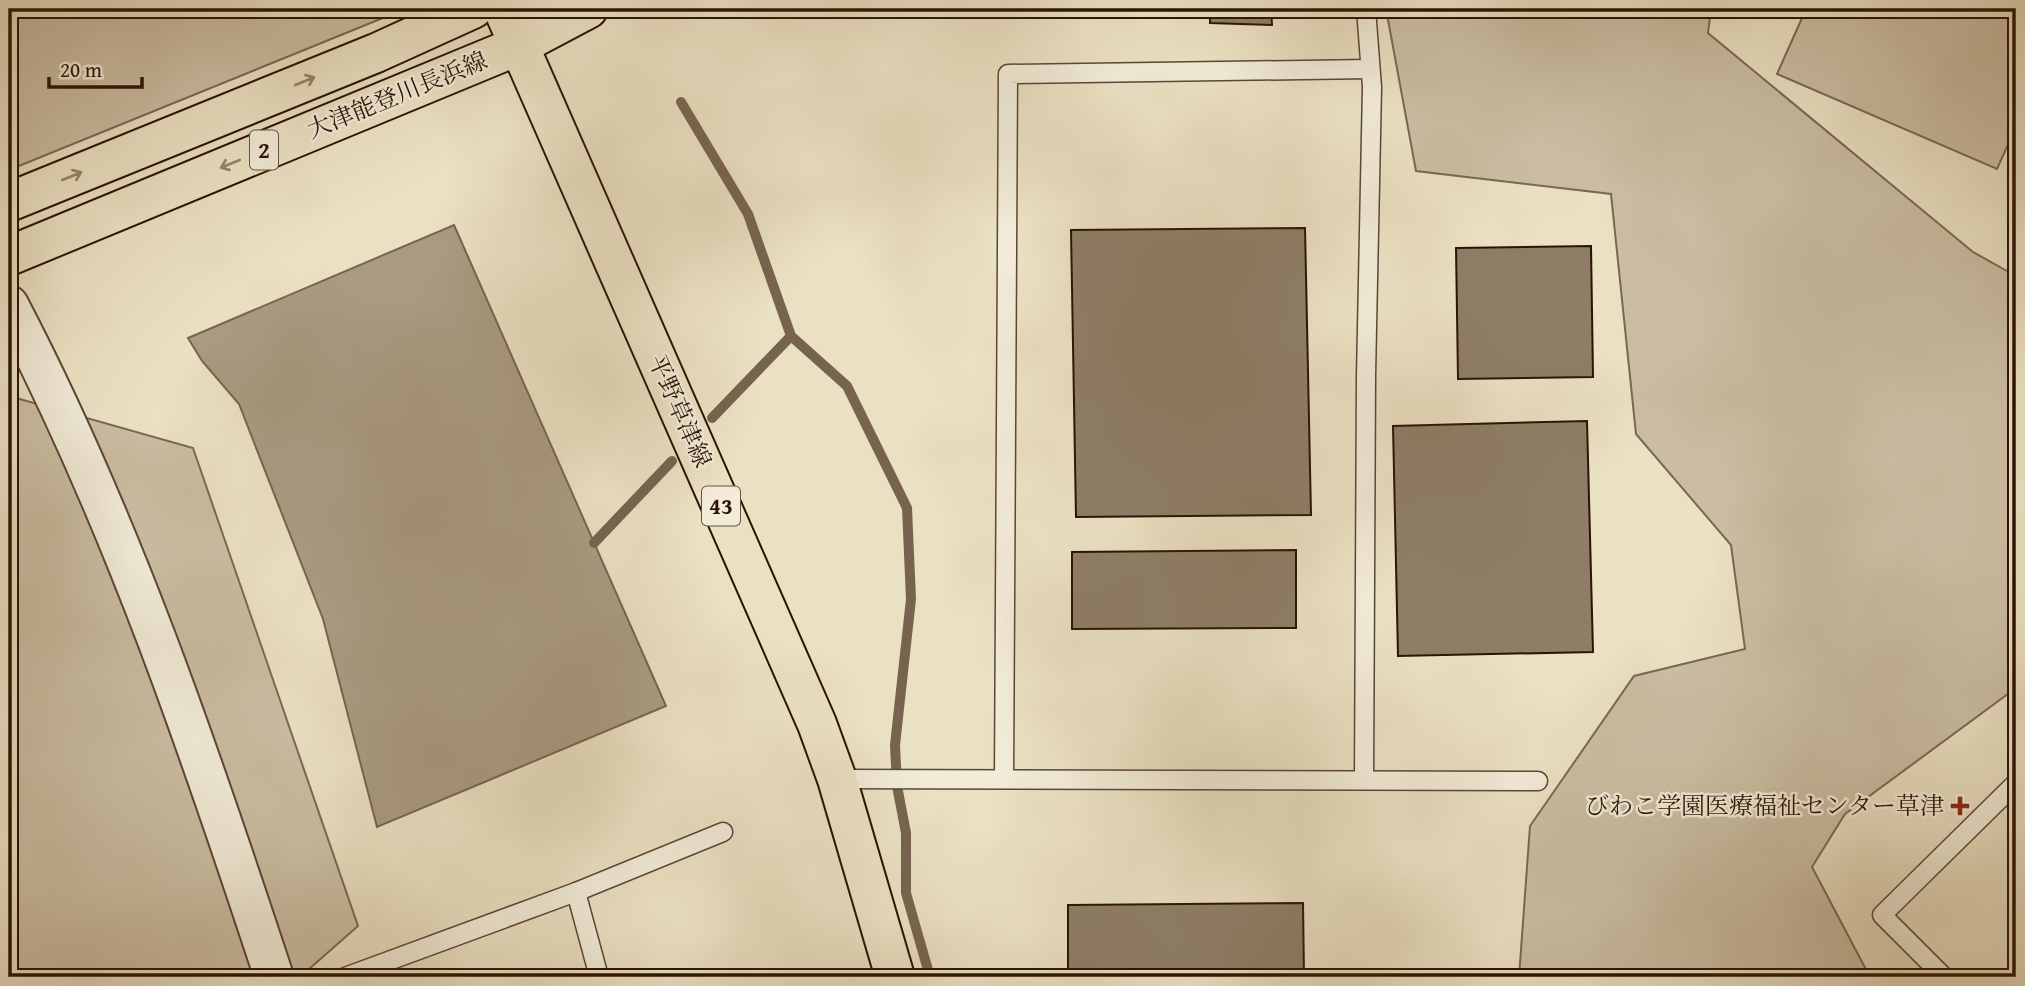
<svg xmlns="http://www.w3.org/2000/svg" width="2025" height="986" viewBox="0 0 2025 986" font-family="'Gentium Book Plus','Noto Serif JP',serif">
<rect width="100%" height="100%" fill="#eae0c2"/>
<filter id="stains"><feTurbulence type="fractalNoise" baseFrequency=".00286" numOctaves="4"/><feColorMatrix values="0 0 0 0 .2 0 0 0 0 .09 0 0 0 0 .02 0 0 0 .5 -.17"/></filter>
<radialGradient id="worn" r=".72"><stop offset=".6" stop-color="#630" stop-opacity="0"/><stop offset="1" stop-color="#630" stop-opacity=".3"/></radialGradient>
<g fill="#cabda2" stroke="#7a6853" stroke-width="2">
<path d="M9,9H405L9,170Z"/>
<path d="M1386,9H1711L1708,33L1973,252L2016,276V688L1845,814L1812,867L1870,977H1519L1530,826L1634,676L1745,649L1731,545L1636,434L1611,194L1416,171Z"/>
<path d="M1806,9H2016V127L1997,169L1777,74Z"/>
<path d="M9,396L193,448L358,926L300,977H9Z"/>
</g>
<path fill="#a99a81" stroke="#77644f" stroke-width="2" d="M454,225L666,706L377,827L323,619L239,404L202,361L188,338Z"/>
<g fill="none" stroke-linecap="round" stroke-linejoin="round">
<g stroke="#77644f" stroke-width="10">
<path d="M681,102L748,214L791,336L847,386L907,508L911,599L895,745L897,786L906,833V893L930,977"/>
<path d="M712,418L791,336"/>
<path d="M594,543L672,461"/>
</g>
</g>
<g fill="#8e7e67" stroke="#2b1304" stroke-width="2">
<path d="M1038,9H1184V13L1037,17Z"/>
<path d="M1210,9H1271L1272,25L1210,23Z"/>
<path d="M1305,228L1311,515L1076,517L1071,230Z"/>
<path d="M1591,246L1593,377L1458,379L1456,248Z"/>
<path d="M1587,421L1593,652L1398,656L1393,426Z"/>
<path d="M1296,550V628L1072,629V552Z"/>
<path d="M1303,903L1304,977H1068V905Z"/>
</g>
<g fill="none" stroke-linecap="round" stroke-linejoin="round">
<g stroke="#5b4634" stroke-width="21">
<g id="service">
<path d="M837,779L1538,781"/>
<path d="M1004,779L1008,74L1370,69"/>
<path d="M1364,780L1366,376L1372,87L1366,9"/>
<path d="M576,892L599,977"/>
<path d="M345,977L576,892L723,832"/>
<path d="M1944,977L1882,915L2016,783"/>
</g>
</g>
<g stroke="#5b4634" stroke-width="42">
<path id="tertiary" d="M9,305C121,519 199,749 274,977"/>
</g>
<g stroke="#2b1304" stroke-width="42">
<g id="primary">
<path d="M503,9L817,724L837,779L895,977"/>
<path d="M9,202L376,53L473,9"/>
<path d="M9,256L520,45L588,9"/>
</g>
</g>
<use href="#service" stroke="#f1ebd7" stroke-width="18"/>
<use href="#tertiary" stroke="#f1ebd7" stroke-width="38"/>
<use href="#primary" stroke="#eae0c2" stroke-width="38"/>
</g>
<defs><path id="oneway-shaft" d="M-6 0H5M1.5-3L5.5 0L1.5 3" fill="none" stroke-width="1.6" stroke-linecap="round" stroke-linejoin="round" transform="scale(1.75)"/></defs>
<g stroke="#94846c">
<use href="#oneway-shaft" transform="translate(305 81) rotate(-22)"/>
<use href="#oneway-shaft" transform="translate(230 164) rotate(158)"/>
<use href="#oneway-shaft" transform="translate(72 176) rotate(-22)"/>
</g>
<path fill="#8f2418" stroke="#f1ebd7" stroke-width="2.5" d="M1956.5 795.5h7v7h7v7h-7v7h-7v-7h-7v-7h7z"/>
<g text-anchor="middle" stroke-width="5" stroke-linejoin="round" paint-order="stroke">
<g fill="#f1ebd7" stroke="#665443" stroke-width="2">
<rect x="250" y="130.5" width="28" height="39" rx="5"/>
<rect x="702" y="486.5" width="38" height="39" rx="5"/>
</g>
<g font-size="23" font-weight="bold" fill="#2b1304">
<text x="264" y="158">2</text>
<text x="721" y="514">43</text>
</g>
<g font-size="24" fill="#2b1304" stroke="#f1ebd7">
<text transform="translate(397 95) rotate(-22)" y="8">大津能登川長浜線</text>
<text transform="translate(680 411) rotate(66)" y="8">平野草津線</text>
</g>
<g font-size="24" fill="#2b1304" stroke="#f1ebd7" text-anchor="end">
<text x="1944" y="814">びわこ学園医療福祉センター草津</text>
</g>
</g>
<rect width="2025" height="986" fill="none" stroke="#eae0c2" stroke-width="35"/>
<rect x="10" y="10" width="2004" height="965" fill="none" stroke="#2b1304" stroke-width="3.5"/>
<rect x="18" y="18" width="1990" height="951" fill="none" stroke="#2b1304" stroke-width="2"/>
<path d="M49 77v10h93v-10" fill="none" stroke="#2b1304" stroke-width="3.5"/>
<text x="60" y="77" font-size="21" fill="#2b1304" stroke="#f1ebd7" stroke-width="5" paint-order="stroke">20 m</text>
<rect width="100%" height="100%" filter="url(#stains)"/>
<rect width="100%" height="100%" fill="url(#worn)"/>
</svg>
